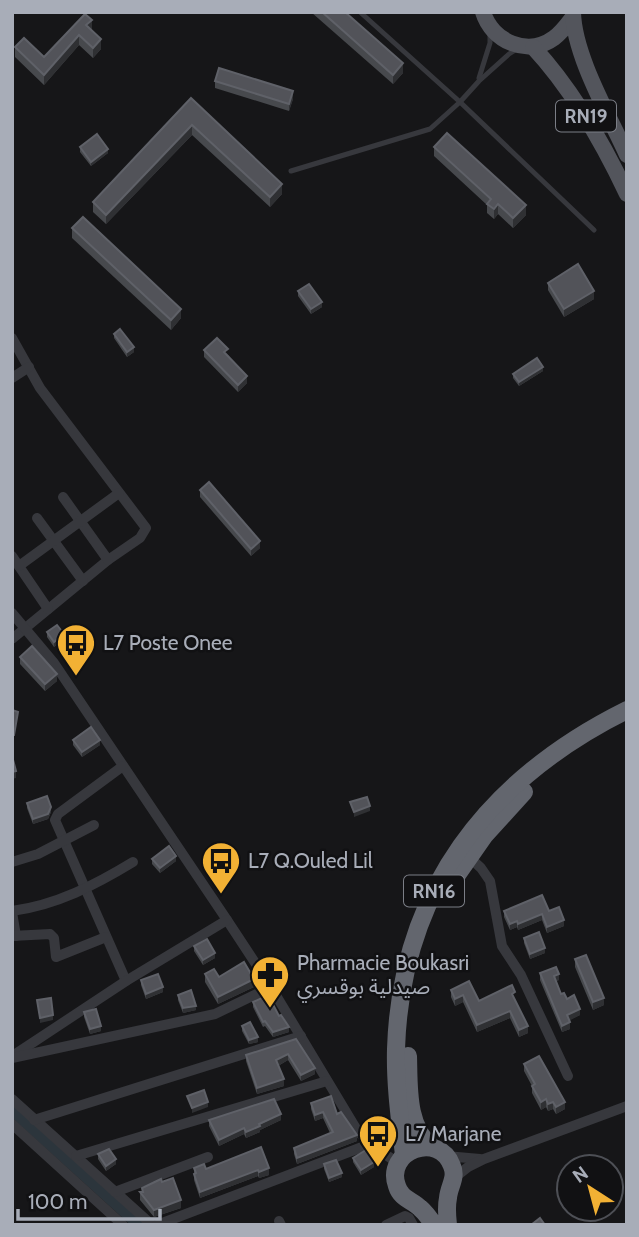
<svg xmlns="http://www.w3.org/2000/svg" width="639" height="1237" viewBox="0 0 639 1237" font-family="Cabin,'Noto Sans Arabic',sans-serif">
<rect width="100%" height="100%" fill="#161618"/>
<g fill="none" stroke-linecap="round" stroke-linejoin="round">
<path stroke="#2c353c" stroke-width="10" d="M12,1111L138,1225"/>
<g stroke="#37383d" stroke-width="5">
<path d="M360,12L460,102L594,230"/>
<path d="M479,78L490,43V34"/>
<path d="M291,171L430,129L460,102L479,81L509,54L517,49"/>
</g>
<g stroke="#37383d" stroke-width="10">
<path d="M12,338L40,388L146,528L140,538L108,560L12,639"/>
<path d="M12,378L29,367"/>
<path d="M63,497L108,560"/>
<path d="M37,518L83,581"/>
<path d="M12,556L48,609"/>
<path d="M19,566L119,493"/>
<path d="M12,613L54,663L227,920L271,987L357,1130L370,1144L398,1163"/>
<path d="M123,766L58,814L55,820L126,981"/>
<path d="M468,856L481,868L490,881L502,946L521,975L568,1076"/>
<path d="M12,862L38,854L94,825"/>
<path d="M12,911C57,905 95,885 133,862"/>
<path d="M12,912L16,936"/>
<path d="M12,936L50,934L54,938L56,957L106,937"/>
<path d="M14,1055L126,981L227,920"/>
<path d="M12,1058L215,1014L271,987"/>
<path d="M12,1099L152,1225"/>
<path d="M34,1120L301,1036"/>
<path d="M12,1124L123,1225"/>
<path d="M76,1156L327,1081"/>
<path d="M446,1156L480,1159"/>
<path d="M454,1178L468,1167L484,1159L627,1106"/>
<path d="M115,1192L208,1157"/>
<path d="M279,1221L281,1225"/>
<path d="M157,1225L370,1144"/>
<path d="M386,1225L405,1216L409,1218L413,1225"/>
</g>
<g stroke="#53555c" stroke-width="16">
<path d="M483,12C492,42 528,57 554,38C562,32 567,25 573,17"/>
<path d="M573,12C574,56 609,115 627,155"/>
<path d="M533,47C573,90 602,141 627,194"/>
</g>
<g stroke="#63666e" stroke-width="18">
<path d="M454,879L484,836L524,792"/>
<path d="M408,1056C409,1086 406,1127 432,1147"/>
<path d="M404,1155C400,1120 395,1084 396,1049C401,890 488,779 627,710"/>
<path d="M434,1225C430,1219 426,1213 420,1208C412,1200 401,1199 397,1186C384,1151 439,1130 452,1166C457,1178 449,1186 448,1198C446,1207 447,1216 448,1225"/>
</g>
</g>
<g fill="#47494d">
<path d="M311,12H345L403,73L393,84Z"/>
<path d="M85,14L91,30L101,49L93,58L79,45L44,85L15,57V47L44,57Z"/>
<path d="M215,81L293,99L289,111L215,88Z"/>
<path d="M191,98L282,194L270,207L192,135L106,224L93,212V202Z"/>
<path d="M80,147L108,153L91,166L80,152Z"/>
<path d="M434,147L526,215L513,228L498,214L494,219L487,213V205L434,156Z"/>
<path d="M72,228L181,318L171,330L72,238Z"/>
<path d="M548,283L594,299L564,317L548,290Z"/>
<path d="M298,291L322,307L311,314L298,296Z"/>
<path d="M114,334L134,352L127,357L114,338Z"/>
<path d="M204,350L228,355L247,383L238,392L204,357Z"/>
<path d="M543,371L519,386L513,378V374Z"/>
<path d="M200,490L260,548L251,556L200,497Z"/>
<path d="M47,632L64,639L54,647L47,637Z"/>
<path d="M20,657L57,681L45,691L20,664Z"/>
<path d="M73,740L100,745L82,757L73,745Z"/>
<path d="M27,803L51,812L48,819L33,824L27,808Z"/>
<path d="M152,859L176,861L160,873L152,864Z"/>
<path d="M504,911H549L564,926L547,933L542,920L518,930L517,927L510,930L504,917Z"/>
<path d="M524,938L545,953L530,959L524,943Z"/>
<path d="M194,946L215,958L203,965L194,951Z"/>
<path d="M575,959L604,1005L593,1010L575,967Z"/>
<path d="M540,973L559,980L556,981L561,994L580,1015L569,1020L570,1029L562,1032L540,980Z"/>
<path d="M205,974L219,977L254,987L218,1004L205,982Z"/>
<path d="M141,980L163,992L146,999L141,985Z"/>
<path d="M451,990L479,1001L515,999L528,1033L519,1037L510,1018L477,1032L463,1002L455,1006L451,997Z"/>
<path d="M178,995L196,1010L183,1013L178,1000Z"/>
<path d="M253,1002L279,1016L289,1032L273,1037L265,1026L263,1027L253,1007Z"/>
<path d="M84,1012L101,1031L90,1034L84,1017Z"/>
<path d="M242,1026L258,1042L249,1044L242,1031Z"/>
<path d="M296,1039L315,1074L301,1081L288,1060L278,1066L284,1086L257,1094L246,1061V1055Z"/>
<path d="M524,1064L565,1109L556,1114L553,1109L548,1111L546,1107L541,1110L532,1093V1086L524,1071Z"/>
<path d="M311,1103L337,1114L357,1141L297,1164L294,1154V1148L330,1133L323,1118L315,1121L311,1109Z"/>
<path d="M209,1120H281L260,1130V1132L246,1138L244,1134L219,1146L209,1126Z"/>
<path d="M261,1147L269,1175L259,1178L258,1176L200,1198L194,1180V1168L206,1169Z"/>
<path d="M98,1154L116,1164L106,1171L98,1159Z"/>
<path d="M353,1158L374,1167L361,1175L353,1162Z"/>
<path d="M324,1164L342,1177L329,1182L324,1169Z"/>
<path d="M142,1188L181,1208L154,1217L140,1200V1192H142Z"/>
</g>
<g fill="#2f3033">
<path d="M92,20V29L86,35V25Z"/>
<path d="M79,35V45L44,85V75Z"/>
<path d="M101,39V49L93,58V48Z"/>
<path d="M403,63V73L393,84V75Z"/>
<path d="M293,91V99L289,111V104Z"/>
<path d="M192,125V135L106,224V215Z"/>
<path d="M108,149V153L91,166V162Z"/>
<path d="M282,184V194L270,207V197Z"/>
<path d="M498,204V214L494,219V209Z"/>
<path d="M526,205V215L513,228V218Z"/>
<path d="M594,291V299L564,317V309Z"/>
<path d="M322,302V307L311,314V309Z"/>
<path d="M181,309V318L171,330V320Z"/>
<path d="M134,347V352L127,357V352Z"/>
<path d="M543,367V371L519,386V382Z"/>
<path d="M247,376V383L238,392V385Z"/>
<path d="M260,541V548L251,556V549Z"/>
<path d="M64,634V639L54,647V642Z"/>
<path d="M57,674V681L45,691V684Z"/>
<path d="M100,740V745L82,757V752Z"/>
<path d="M16,771V778L12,779V772Z"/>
<path d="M370,806V811L354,817V812Z"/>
<path d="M51,807V812L48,819L33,824V819Z"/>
<path d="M176,856V861L160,873V868Z"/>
<path d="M542,914V920L518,930V924Z"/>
<path d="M564,920V926L547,933V927Z"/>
<path d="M517,921V927L510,930V924Z"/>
<path d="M545,948V953L530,959V954Z"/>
<path d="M215,953V958L203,965V960Z"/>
<path d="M559,974V980L554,982V976Z"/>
<path d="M254,979V987L218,1004V997Z"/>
<path d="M163,987V992L146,999V994Z"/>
<path d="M463,995V1002L455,1006V999Z"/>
<path d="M604,998V1005L593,1010V1002Z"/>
<path d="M196,1006V1010L183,1013V1008Z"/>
<path d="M580,1009V1015L567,1022V1015Z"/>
<path d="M510,1011V1018L477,1032V1025Z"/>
<path d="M53,1015V1020L40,1023V1018Z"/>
<path d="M570,1022V1029L562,1032V1026Z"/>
<path d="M101,1026V1031L90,1034V1029Z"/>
<path d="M528,1026V1033L519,1037V1030Z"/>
<path d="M289,1027V1032L273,1037V1032Z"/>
<path d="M258,1037V1042L249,1044V1040Z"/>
<path d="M288,1054V1060L276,1067V1060Z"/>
<path d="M315,1068V1074L301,1081V1075Z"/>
<path d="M284,1079V1086L257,1094V1088Z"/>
<path d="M546,1099V1107L541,1110V1102Z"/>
<path d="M208,1102V1107L192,1113V1108Z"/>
<path d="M553,1102V1109L548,1111V1104Z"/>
<path d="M565,1102V1109L556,1114V1107Z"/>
<path d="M323,1112V1118L315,1121V1115Z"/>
<path d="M281,1114V1120L260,1130V1132L246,1138V1132Z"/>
<path d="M244,1128V1134L219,1146V1140Z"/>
<path d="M357,1135V1141L297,1164V1158Z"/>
<path d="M116,1159V1164L106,1171V1166Z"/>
<path d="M374,1162V1167L361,1175V1170Z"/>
<path d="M269,1168V1175L259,1178V1172Z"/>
<path d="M258,1170V1176L200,1198V1192Z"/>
<path d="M342,1173V1177L329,1182V1178Z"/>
<path d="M181,1200V1208L154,1217V1210Z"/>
</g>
<g fill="#525359" stroke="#5f6168" stroke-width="2">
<path d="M322,12H345L403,63L393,75Z"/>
<path d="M85,14L92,20L86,25L101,39L93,48L79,35L44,75L15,47L24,38L44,57Z"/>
<path d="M219,68L293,91L289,104L215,81Z"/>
<path d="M191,98L282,184L270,197L192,125L106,215L93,202Z"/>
<path d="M447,133L526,205L513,218L498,204L494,209L487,204L491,199L434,147Z"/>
<path d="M97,134L108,149L91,162L80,147Z"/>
<path d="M83,217L181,309L171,320L72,228Z"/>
<path d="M578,264L594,291L564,309L548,283Z"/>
<path d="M309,284L322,302L311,309L298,291Z"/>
<path d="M120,329L134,347L127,352L114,334Z"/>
<path d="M217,338L228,349L224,352L247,376L238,385L204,350Z"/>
<path d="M537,358L543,367L519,382L513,374Z"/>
<path d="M209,482L260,541L251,549L200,490Z"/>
<path d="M57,625L64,634L54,642L47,632Z"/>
<path d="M32,646L57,674L45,684L20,657Z"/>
<path d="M12,710L18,712L14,735H12Z"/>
<path d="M91,727L100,740L82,752L73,740Z"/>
<path d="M12,756L16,771L12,772Z"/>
<path d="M47,796L51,807L48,814L33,819L27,803Z"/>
<path d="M367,797L370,806L354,812L350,802Z"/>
<path d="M169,846L176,856L160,868L152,859Z"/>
<path d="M542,895L549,911L559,907L564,920L547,927L542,914L518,924L517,921L510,924L504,911Z"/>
<path d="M539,932L545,948L530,954L524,938Z"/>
<path d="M207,939L215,953L203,960L194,946Z"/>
<path d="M586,955L604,998L593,1002L575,959Z"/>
<path d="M244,962L254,979L218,997L205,974L214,969L219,977Z"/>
<path d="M556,967L559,974L554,976L561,994L564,993L567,999L574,995L580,1009L567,1015L570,1022L562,1026L540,973Z"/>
<path d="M158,974L163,987L146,994L141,980Z"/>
<path d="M469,981L479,1001L512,985L515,992L512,994L528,1026L519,1030L510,1011L477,1025L463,995L455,999L451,990Z"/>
<path d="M191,990L196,1006L183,1008L178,995Z"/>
<path d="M268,995L279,1016L281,1015L289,1027L273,1032L265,1021L263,1022L253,1002Z"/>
<path d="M51,998L53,1015L40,1018L37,1000Z"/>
<path d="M96,1009L101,1026L90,1029L84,1012Z"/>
<path d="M250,1022L258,1037L249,1040L242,1026Z"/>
<path d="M296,1039L315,1068L301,1075L288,1054L276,1060L284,1079L257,1088L246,1055Z"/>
<path d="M539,1056L565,1102L556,1107L553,1102L548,1104L546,1099L541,1102L532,1086L535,1084L524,1064Z"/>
<path d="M204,1090L208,1102L192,1108L187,1096Z"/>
<path d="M331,1096L337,1114L341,1112L357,1135L297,1158L294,1148L333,1132L323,1112L315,1115L311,1103Z"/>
<path d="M274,1099L281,1114L259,1124L260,1126L246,1132L244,1128L219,1140L209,1120Z"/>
<path d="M261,1147L269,1168L259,1172L258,1170L200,1192L194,1174L196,1173L194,1168L204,1164L206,1169Z"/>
<path d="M109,1149L116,1159L106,1166L98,1154Z"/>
<path d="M366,1150L374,1162L361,1170L353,1158Z"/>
<path d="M336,1160L342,1173L329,1178L324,1164Z"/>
<path d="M173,1178L181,1200L154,1210L140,1192H143L142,1188L161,1179L162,1182Z"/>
<path d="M540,1218L545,1225H531Z"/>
</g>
<defs>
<g id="bus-pin" transform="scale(2.0125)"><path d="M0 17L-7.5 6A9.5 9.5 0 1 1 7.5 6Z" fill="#f2b134" stroke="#111113"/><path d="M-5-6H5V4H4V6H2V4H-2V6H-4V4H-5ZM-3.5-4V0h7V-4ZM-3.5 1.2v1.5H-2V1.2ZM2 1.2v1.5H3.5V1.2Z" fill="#111"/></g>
<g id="pharmacy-pin" transform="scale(2.0125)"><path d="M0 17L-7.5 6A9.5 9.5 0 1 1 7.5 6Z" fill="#f2b134" stroke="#111113"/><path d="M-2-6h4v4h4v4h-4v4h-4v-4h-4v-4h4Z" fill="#111"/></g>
</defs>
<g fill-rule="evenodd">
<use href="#bus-pin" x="76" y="643"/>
<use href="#bus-pin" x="221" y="861"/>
<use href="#pharmacy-pin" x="270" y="975"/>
<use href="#bus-pin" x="378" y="1134"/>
</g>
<g text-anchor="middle" stroke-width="5" stroke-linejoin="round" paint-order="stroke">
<g fill="#111113" stroke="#7b7e86" stroke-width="2">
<rect x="556" y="100.5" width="60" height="31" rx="5"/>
<rect x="404" y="875.5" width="60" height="31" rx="5"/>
</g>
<g font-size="19" font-weight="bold" fill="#a8adb8">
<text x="586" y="123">RN19</text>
<text x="434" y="898">RN16</text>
</g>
<g font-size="21" fill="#a8adb8" stroke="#111113" text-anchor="start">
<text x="103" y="650">L7 Poste Onee</text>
<text x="248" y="868">L7 Q.Ouled Lil</text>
<text x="297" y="970">Pharmacie Boukasri<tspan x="297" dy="24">صيدلية بوقسري</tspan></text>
<text x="405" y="1141">L7 Marjane</text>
</g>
</g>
<rect width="639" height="1237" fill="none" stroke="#a8adb8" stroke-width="28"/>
<g transform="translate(590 1188) rotate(324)"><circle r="33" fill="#111113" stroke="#4d4f55" stroke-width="2"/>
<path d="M0-5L12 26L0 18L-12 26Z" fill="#f2b134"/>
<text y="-10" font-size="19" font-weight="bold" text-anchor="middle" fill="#a8adb8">N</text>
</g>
<path d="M18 1209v10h142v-10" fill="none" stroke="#a8adb8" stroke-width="3.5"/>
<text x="28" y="1209" font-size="21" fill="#a8adb8" stroke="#111113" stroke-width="5" paint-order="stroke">100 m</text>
</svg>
